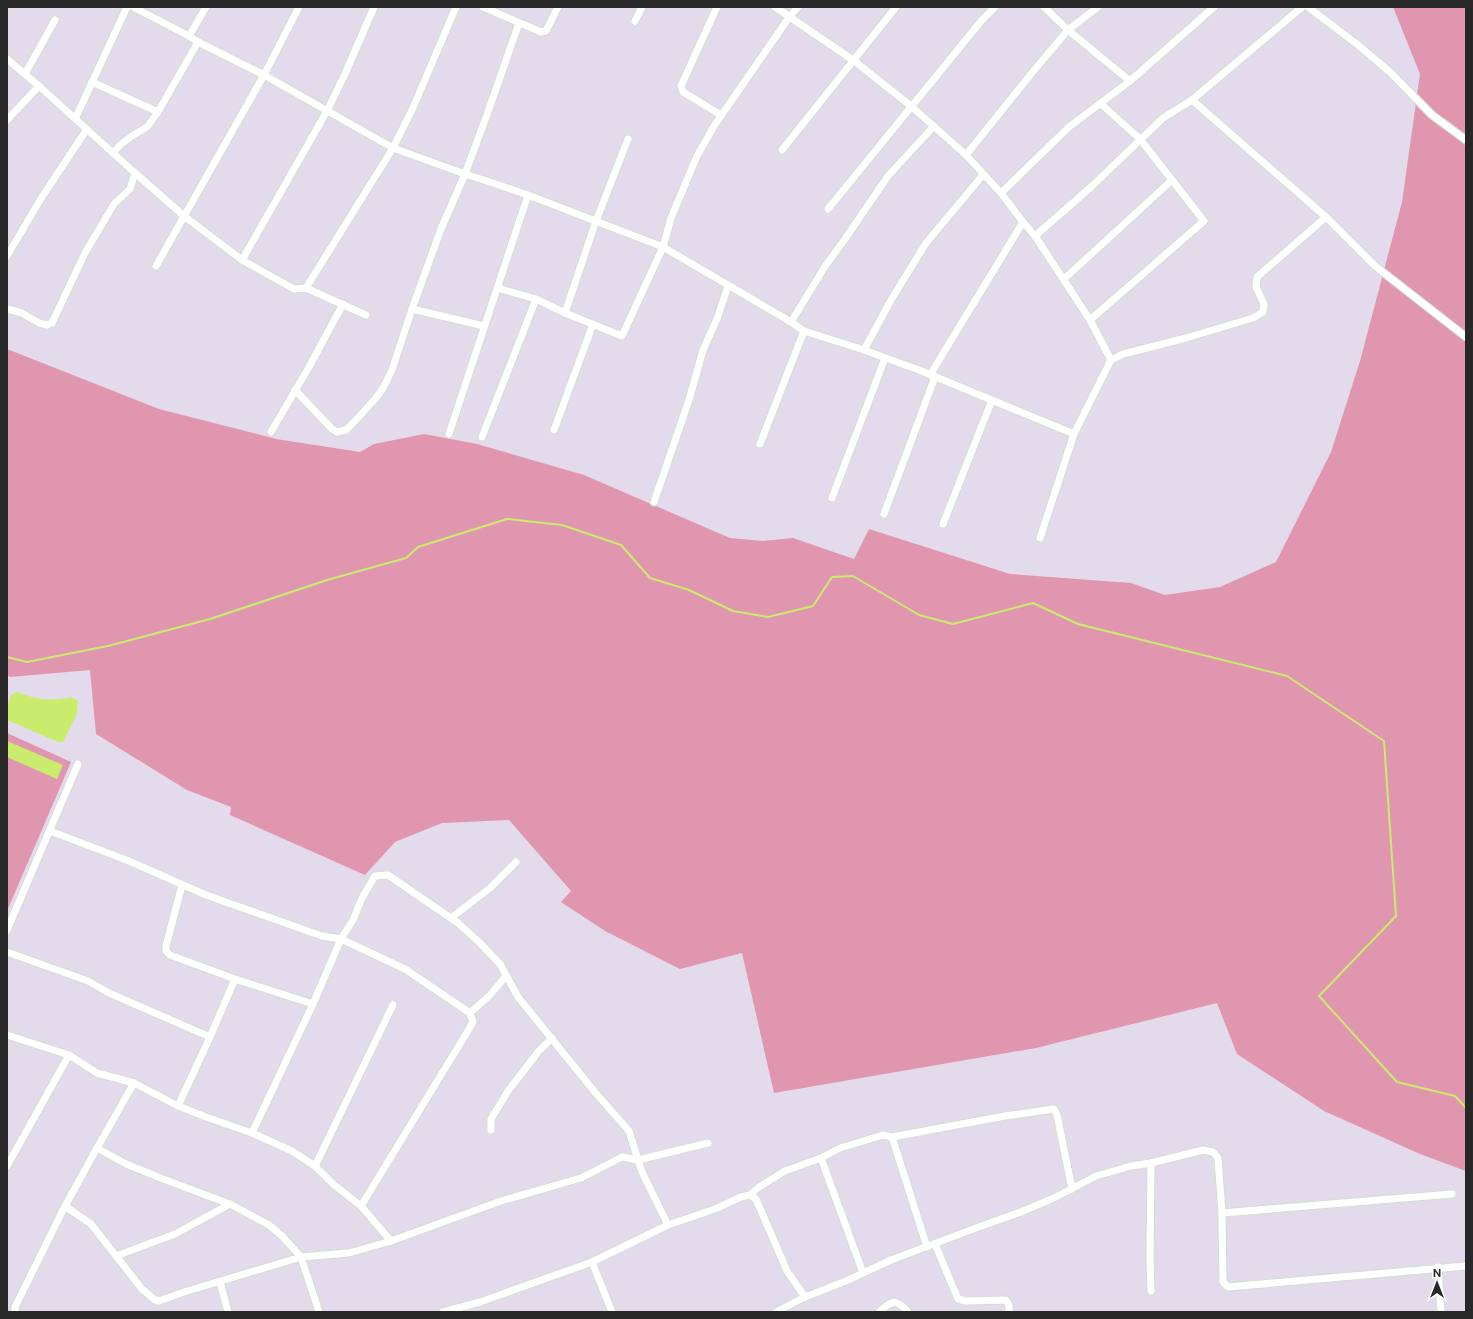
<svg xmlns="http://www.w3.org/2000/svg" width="1473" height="1319" viewBox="0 0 1473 1319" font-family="'Public Sans',sans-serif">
<rect width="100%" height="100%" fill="#e3daeb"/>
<g fill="#e196af">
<path d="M1393,7H1466V1171L1420,1154L1324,1111L1237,1054L1217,1003L1036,1048L774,1093L742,953L680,969L605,931L561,902L571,891L509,820L442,823L395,842L365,875L230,815L231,807L187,790L96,734L90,670L10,677L7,675V349L159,409L276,439L360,452L374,444L424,434L477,444L584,475L730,538L763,541L793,538L854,559L869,529L1010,574L1131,583L1165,595L1220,587L1276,562L1331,452L1360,361L1402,202L1420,74Z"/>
<path d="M7,733L71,762L7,911Z"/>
</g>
<g fill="#caec6d">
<path d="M17,692C39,700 47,702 71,697L78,701L77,714L63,742H58L7,720V708L11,695Z"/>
<path d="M7,741L63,765L57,779L7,757Z"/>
</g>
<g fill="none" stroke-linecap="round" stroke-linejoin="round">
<path stroke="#caec6d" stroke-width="2" d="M7,657L27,662L108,646L210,619L327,580L406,558L418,547L507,519L562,525L621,545L650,578L689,590L733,611L768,617L813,606L832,577L853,576L919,615L953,624L1033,603L1078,624L1287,676L1384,741L1396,916L1319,996L1397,1082L1455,1096L1466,1108"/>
<g stroke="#d2e1cf" stroke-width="9">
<g id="street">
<path d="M133,7L189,36L198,42L264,75L393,148L465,174L490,182L528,195L663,247L671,218L697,156L714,126L790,16L798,7"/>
<path d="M483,7L541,32L546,31L558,7"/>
<path d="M717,7L681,86L683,92L721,115"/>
<path d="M775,7L853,60L911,106L966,155L1001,193L1023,222L1035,236L1090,320L1111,360"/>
<path d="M1044,7L1068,30L1130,81"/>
<path d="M1308,7L1358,45L1391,73L1432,115L1466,140"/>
<path d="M635,21L642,7"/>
<path d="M189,36L206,7"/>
<path d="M7,59L39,86L7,120"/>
<path d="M25,74L55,20"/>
<path d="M92,82L158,112"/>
<path d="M1192,100L1326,217L1375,266L1466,337"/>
<path d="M75,119L127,7"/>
<path d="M782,150L896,7"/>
<path d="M113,153L120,145L132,136L147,127L158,112L198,42"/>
<path d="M966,155L1031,74L1068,30L1098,7"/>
<path d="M135,173L184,216L242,260L294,289L306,288L393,148L412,110L456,7"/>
<path d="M1001,193L1069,127L1130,81L1214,7"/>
<path d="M828,209L982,20L995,7"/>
<path d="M1035,236L1091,187L1163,118L1192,100L1302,7"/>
<path d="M7,256L42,197L87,129"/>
<path d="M242,260L327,111L345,74L374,7"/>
<path d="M156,266L264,75L299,7"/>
<path d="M1064,279L1171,181"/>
<path d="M306,288L366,315"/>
<path d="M497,288L536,299L565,313L622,336L663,247L791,322L804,331L864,350L919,370L1074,434"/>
<path d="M7,309L22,313L39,323L47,325L52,323L85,253L114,204L130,189L135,173L39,86"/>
<path d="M412,309L484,326"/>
<path d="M565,313L596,221L628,139"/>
<path d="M1090,320L1204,221L1140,139L1101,104"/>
<path d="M791,322L826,265L845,239L888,176L934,126"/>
<path d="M864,350L891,300L926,243L983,175"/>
<path d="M930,375L1023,222"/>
<path d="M295,390L332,429L337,432L346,430L354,422L376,398L383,388L392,370L412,309L441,229L465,174L488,112L519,23"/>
<path d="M554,430L593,324"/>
<path d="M271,432L309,367L343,304"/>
<path d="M449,434L528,195"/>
<path d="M482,437L536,299"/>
<path d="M760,444L804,331"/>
<path d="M832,498L885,358"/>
<path d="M654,502L689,400L703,350L717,319L728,286"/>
<path d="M884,514L935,377"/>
<path d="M943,524L992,400"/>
<path d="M1040,538L1074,434L1111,360L1123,354L1186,338L1253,318L1263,312L1264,304L1256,287L1257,277L1326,217"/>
<path d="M50,831L129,861L206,895L322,936L341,939L405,969L470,1013L473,1022L469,1029L361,1206"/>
<path d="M182,885L166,946V951L170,955L235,979"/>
<path d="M451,918L490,888L516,862"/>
<path d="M7,930L78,764"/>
<path d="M7,952L88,981L109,993L210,1037L235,979L313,1004"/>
<path d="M470,1013L490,995L506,976"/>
<path d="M7,1035L69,1055L97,1073L134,1083L178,1106L206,1117L252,1133L292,1151L315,1166L333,1184L361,1206L391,1241"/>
<path d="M134,1083L97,1148L126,1164L163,1179L230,1204L269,1225L282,1236L301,1257L319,1312"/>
<path d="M178,1106L210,1037"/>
<path d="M491,1130V1119L508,1091L538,1052L552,1038"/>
<path d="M252,1133L313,1004L341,939L353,920L362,898L375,876L388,875L458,923L480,943L500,964L518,997L594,1091L629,1131L638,1160L708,1143"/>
<path d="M892,1137L1005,1116L1054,1109L1057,1115L1072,1189"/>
<path d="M821,1158L863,1273"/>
<path d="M7,1166L69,1055"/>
<path d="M315,1166L393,1005"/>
<path d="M750,1195L759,1187L785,1171L821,1158L840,1148L883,1135L892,1137L927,1247"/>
<path d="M65,1206L97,1148"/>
<path d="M1222,1213L1452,1194"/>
<path d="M935,1244L958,1299L966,1301L1006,1300L1009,1305V1312"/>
<path d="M116,1256L175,1234L230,1204"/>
<path d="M592,1262L612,1312"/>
<path d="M1438,1267L1441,1312"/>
<path d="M220,1282L228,1312"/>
<path d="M1151,1291L1150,1258L1151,1163"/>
<path d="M15,1312V1307L65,1206L91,1224L142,1289L155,1300L159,1301L184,1292L301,1257L349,1253L391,1241L501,1201L581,1178L622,1157L638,1160L642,1172L668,1225"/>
<path d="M443,1312L480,1302L592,1262L668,1225L715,1209L741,1197L750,1195L756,1199L787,1271L805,1297"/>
<path d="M776,1312L805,1297L846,1281L891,1260L976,1228L1021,1212L1056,1197L1096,1176L1131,1166L1151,1163L1203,1150L1213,1152L1218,1158L1222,1213L1223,1282L1228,1287L1466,1266"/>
<path d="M879,1312C892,1300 896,1298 908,1312"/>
</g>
</g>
<use href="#street" stroke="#fff" stroke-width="7"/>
</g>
<rect width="1473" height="1319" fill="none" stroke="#282828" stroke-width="16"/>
<g transform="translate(1437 1283)" stroke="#ffffff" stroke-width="3" paint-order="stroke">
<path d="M0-3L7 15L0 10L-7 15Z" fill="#282828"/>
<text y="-6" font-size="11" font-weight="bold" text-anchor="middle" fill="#282828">N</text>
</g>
</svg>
